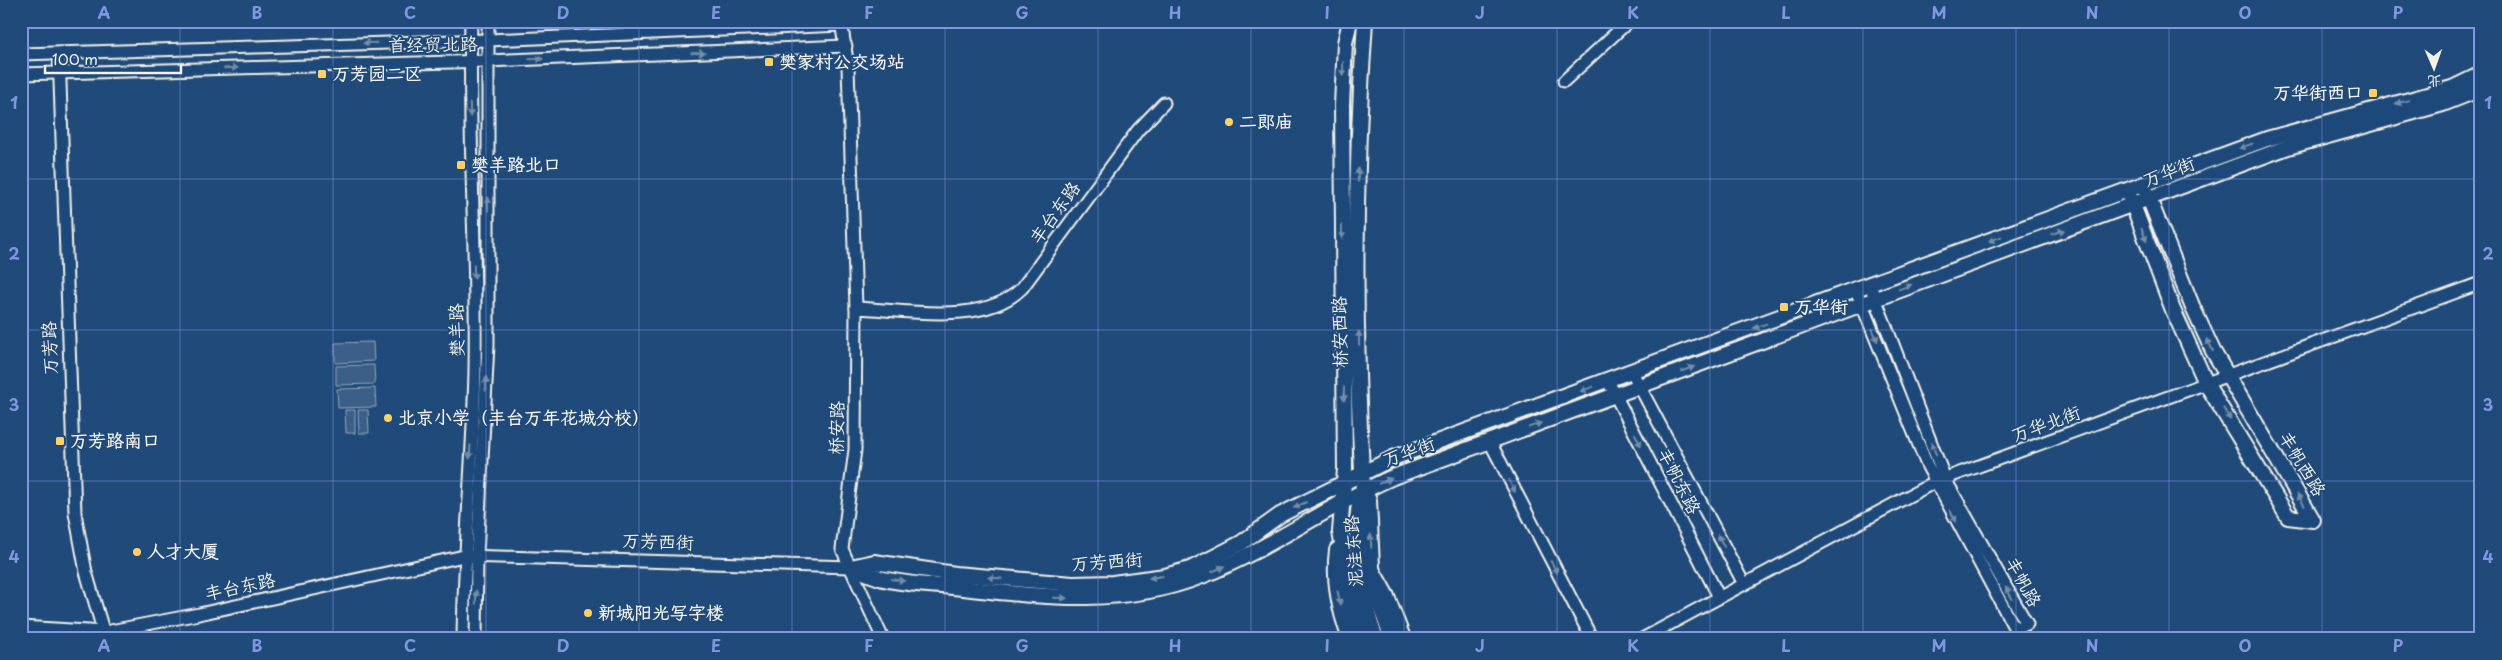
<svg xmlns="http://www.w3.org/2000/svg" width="2502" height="660" viewBox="0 0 2502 660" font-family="'Playpen Sans','LXGW WenKai TC',sans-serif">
<rect width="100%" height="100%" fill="#1f4a7a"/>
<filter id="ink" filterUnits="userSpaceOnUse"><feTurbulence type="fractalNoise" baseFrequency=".02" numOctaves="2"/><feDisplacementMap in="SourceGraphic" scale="10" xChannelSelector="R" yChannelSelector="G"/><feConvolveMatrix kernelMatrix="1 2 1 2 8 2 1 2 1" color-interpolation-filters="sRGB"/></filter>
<g filter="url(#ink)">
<g fill="#3a5f88" stroke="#97a8b8">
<path d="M373,342L374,361L335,363V343Z"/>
<path d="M374,365L375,384L336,385V366Z"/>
<path d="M375,388L376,407L338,408L337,389Z"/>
<path d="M345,410H355V433H346Z"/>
<path d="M358,410H368L369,433H359Z"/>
</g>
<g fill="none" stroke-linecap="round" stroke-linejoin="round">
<g stroke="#f4f1e8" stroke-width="15">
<g id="minor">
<path d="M841,21L848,67L856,308"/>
<path d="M59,53L75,513L86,572L105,637"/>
<path d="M21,54L488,40L842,25"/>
<path d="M21,74L487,61L846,46"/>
<path d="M1564,81L1629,21"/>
<path d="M1856,290L1927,465L2015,629L2027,624L1945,479L1870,285"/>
<path d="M1632,372L1744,584"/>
<path d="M1608,381L1719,597"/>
<path d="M1490,442L1592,639"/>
<path d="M1374,570L1388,595L1405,639"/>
<path d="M21,627L105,632L199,614L464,556L851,567"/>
<path d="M463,639C464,549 473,460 475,370C477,254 468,137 471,21"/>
<path d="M476,639L477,555L488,345V21"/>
<path d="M883,639L842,549L855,450L856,308C907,310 984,326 1022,288L1138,130L1164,103"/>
<path d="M1642,639L1935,482L2481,283"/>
</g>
</g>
<g stroke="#f4f1e8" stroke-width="18">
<g id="major">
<path d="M1350,21L1345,43L1342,105L1345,469L1340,532L1355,616L1363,639"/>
<path d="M1365,21C1354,177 1354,334 1363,490C1349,527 1362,602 1376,639"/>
<path d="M2130,197L2173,310L2207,385L2288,517L2313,520L2213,351L2193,308L2146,191"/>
<path d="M1363,490L1369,500L1372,567L1375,592L1392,639"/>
<path d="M1337,550C1333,581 1339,610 1350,639"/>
<path d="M851,567L874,562L955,574L1073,584L1113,583L1165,576L1190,569L1214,557L1241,543L1280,515L1393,458L2267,139L2420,97L2452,88L2481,74"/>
<path d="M852,567C861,571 871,575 880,578C906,585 936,585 963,588C1044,597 1124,607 1202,576C1268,550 1327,506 1393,477L2288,147L2443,104L2481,89"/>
</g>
</g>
<use href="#minor" stroke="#1f4a7a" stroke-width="11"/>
<use href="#major" stroke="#1f4a7a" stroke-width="14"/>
</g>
<defs><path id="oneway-solid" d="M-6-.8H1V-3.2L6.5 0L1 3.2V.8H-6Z" transform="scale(1.25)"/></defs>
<g fill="#748da6">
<use href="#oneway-solid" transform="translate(370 43) rotate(178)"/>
<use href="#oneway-solid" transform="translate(698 53) rotate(-2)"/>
<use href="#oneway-solid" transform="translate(536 59) rotate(-2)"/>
<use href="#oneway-solid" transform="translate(231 68) rotate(-2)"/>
<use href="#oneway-solid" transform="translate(1343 69) rotate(92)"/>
<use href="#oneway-solid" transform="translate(2402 102) rotate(166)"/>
<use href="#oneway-solid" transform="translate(470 110) rotate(89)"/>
<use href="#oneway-solid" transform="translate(2246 146) rotate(160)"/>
<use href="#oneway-solid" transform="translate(1358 175) rotate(-89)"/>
<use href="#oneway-solid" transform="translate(488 204) rotate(-90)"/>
<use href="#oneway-solid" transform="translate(1342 232) rotate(89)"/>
<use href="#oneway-solid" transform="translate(2058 232) rotate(-19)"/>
<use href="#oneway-solid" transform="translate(2144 235) rotate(69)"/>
<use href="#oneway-solid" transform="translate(1995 239) rotate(160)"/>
<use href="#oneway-solid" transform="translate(474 272) rotate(89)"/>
<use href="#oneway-solid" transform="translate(1905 287) rotate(-20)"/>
<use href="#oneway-solid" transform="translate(1760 326) rotate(160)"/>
<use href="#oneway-solid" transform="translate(1875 335) rotate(68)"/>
<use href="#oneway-solid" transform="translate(1359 338) rotate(-91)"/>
<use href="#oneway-solid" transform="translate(2210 345) rotate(-116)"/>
<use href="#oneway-solid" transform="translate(1688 369) rotate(-21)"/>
<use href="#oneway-solid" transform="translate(486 384) rotate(-87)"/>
<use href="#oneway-solid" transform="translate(1587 389) rotate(160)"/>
<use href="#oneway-solid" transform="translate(1344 394) rotate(89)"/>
<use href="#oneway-solid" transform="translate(2227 414) rotate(58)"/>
<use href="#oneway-solid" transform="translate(1535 425) rotate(-20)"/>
<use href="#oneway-solid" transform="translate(1638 440) rotate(63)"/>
<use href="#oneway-solid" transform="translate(1934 449) rotate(-111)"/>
<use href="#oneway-solid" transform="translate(470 452) rotate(93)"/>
<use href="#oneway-solid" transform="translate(1385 481) rotate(-23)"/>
<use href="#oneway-solid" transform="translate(1512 486) rotate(63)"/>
<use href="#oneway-solid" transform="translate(2301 500) rotate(-121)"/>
<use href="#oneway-solid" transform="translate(1300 505) rotate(155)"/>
<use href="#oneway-solid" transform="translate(1953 516) rotate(61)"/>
<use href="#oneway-solid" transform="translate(1371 541) rotate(-92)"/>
<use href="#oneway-solid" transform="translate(1721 541) rotate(-118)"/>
<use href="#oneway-solid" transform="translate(1554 567) rotate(61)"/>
<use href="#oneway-solid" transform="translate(1218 569) rotate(-25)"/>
<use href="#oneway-solid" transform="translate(1156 577) rotate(172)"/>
<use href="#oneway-solid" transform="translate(995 578) rotate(-174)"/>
<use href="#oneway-solid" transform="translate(898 580) rotate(7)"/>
<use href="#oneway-solid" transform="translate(2009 593) rotate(-119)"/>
<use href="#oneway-solid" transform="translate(476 597) rotate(-89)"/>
<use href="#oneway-solid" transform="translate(1060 598) rotate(2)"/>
<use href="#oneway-solid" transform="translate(1339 598) rotate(78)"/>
</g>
</g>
<path fill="none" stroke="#7e97df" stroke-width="1" stroke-opacity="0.55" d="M180,21V639M333,21V639M486,21V639M639,21V639M792,21V639M945,21V639M1098,21V639M1251,21V639M1404,21V639M1557,21V639M1710,21V639M1863,21V639M2016,21V639M2169,21V639M2322,21V639M21,179H2481M21,330H2481M21,481H2481"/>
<g fill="#ffd166" stroke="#1f4a7a" stroke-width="2">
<rect x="764" y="57" width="10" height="10" rx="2.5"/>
<rect x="317" y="69" width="10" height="10" rx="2.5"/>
<rect x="2368" y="88" width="10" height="10" rx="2.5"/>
<circle cx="1229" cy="122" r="5"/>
<rect x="456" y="160" width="10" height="10" rx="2.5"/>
<rect x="1779" y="302" width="10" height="10" rx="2.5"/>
<circle cx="388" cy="418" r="5"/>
<rect x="55" y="436" width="10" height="10" rx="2.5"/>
<circle cx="137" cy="552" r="5"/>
<circle cx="588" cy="613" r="5"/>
</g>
<g text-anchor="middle" stroke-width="4" stroke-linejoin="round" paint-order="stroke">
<g font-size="18" fill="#f4f1e8" stroke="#1f4a7a">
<text transform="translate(433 45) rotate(-1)" y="6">首经贸北路</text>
<text transform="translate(2169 172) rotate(-21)" y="6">万华街</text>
<text transform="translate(1055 213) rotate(-54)" y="6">丰台东路</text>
<text transform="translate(457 330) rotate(-91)" y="6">樊羊路</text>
<text transform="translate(1340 332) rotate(-91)" y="6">桥安西路</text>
<text transform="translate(50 348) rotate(-92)" y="6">万芳路</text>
<text transform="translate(2046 424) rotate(-20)" y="6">万华北街</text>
<text transform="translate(837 428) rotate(-89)" y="6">桥安路</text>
<text transform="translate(1409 452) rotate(-20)" y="6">万华街</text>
<text transform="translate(2302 464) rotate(59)" y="6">丰帆西路</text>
<text transform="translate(1679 481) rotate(63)" y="6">丰帆东路</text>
<text transform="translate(658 542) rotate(2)" y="6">万芳西街</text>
<text transform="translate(1354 551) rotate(-94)" y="6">泥洼东路</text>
<text transform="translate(1107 562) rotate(-4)" y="6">万芳西街</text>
<text transform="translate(2023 582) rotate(61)" y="6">丰帆路</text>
<text transform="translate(240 587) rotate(-12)" y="6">丰台东路</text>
</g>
<g font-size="18" font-weight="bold" fill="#f4f1e8" stroke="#1f4a7a" text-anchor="start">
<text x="779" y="68">樊家村公交场站</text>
<text x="332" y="80">万芳园二区</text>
<text x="2363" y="99" text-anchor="end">万华街西口</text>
<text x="1239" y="128">二郎庙</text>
<text x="471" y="171">樊羊路北口</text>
<text x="1794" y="313">万华街</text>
<text x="398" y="424">北京小学（丰台万年花城分校）</text>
<text x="70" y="447">万芳路南口</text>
<text x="147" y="558">人才大厦</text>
<text x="598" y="619">新城阳光写字楼</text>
</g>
</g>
<rect width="2502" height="660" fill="none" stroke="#1f4a7a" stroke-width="55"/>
<g transform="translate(2434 68) rotate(178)" stroke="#1f4a7a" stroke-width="4" paint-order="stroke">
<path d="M0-4L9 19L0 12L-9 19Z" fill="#f4f1e8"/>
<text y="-8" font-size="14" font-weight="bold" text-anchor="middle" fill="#f4f1e8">北</text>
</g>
<path d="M45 65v8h136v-8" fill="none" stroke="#f4f1e8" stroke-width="2.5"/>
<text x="52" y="65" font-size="15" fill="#f4f1e8" stroke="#1f4a7a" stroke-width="4" paint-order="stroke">100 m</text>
<rect x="28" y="28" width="2446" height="604" fill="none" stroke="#7e97df" stroke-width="2"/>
<g font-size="16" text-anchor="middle" font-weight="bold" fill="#7e97df">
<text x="104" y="19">A</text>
<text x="257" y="19">B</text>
<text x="410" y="19">C</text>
<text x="563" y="19">D</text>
<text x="716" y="19">E</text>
<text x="869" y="19">F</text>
<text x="1022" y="19">G</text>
<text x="1175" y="19">H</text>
<text x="1327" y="19">I</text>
<text x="1480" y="19">J</text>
<text x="1633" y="19">K</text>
<text x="1786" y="19">L</text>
<text x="1939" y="19">M</text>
<text x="2092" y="19">N</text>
<text x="2245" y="19">O</text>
<text x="2398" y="19">P</text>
<text x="14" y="109">1</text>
<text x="2488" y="109">1</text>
<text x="14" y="260">2</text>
<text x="2488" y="260">2</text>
<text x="14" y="411">3</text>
<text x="2488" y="411">3</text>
<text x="14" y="563">4</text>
<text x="2488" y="563">4</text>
<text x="104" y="652">A</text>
<text x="257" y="652">B</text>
<text x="410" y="652">C</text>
<text x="563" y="652">D</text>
<text x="716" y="652">E</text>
<text x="869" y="652">F</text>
<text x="1022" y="652">G</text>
<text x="1175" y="652">H</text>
<text x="1327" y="652">I</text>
<text x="1480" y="652">J</text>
<text x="1633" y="652">K</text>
<text x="1786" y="652">L</text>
<text x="1939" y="652">M</text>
<text x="2092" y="652">N</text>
<text x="2245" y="652">O</text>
<text x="2398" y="652">P</text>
</g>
</svg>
